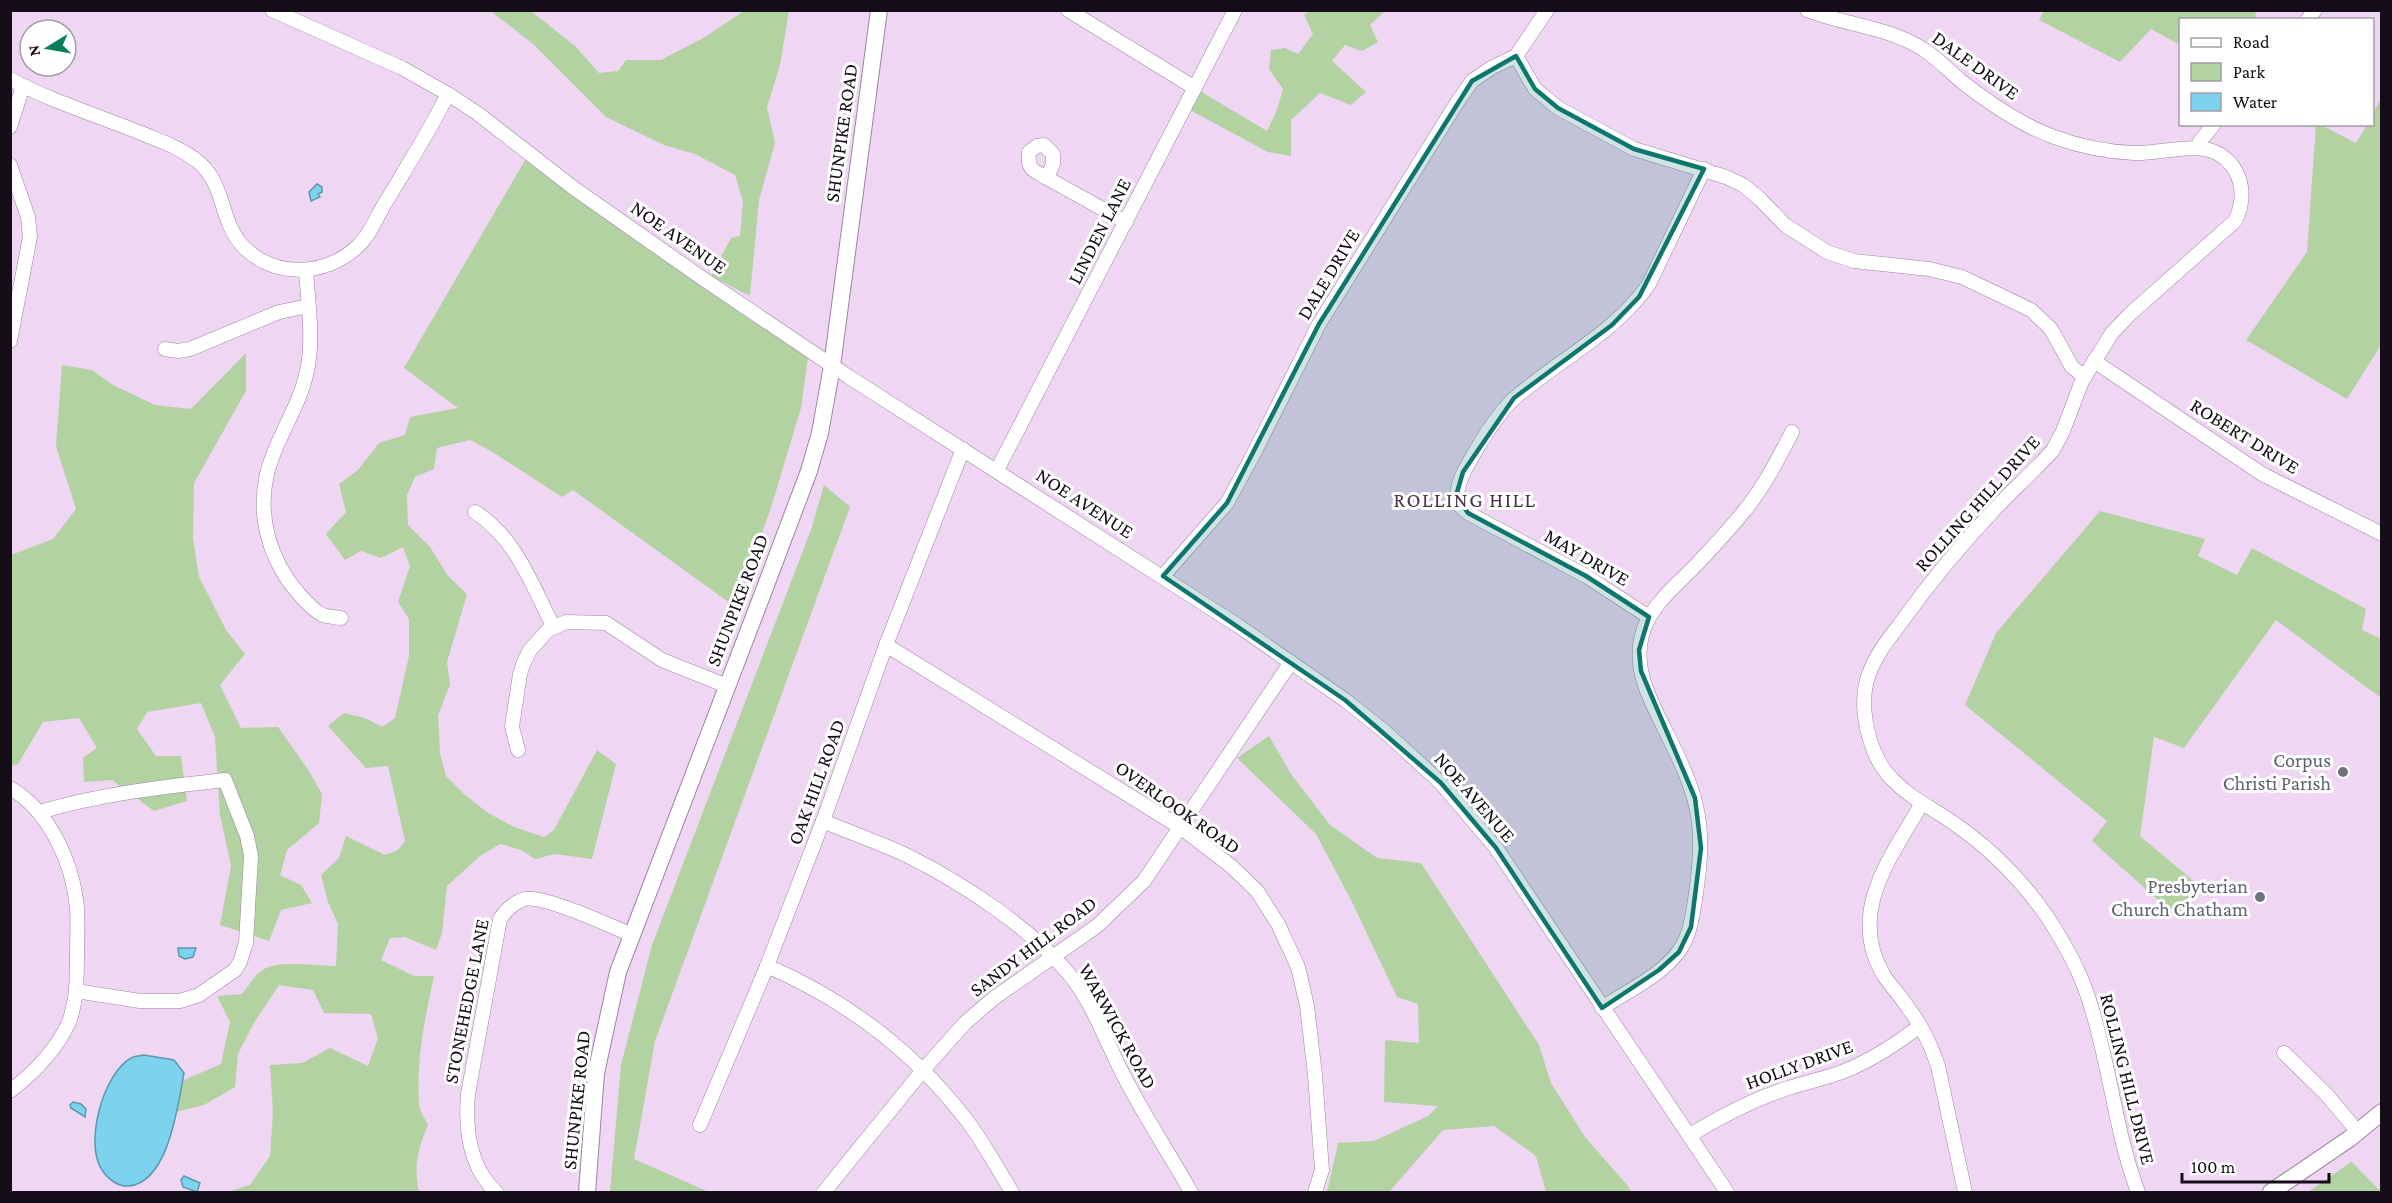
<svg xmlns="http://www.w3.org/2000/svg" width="2392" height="1203" viewBox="0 0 2392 1203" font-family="'Crimson Pro',serif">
<rect width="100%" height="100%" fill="#efd6f3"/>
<g fill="#b2d2a2">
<path d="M1309,10L1389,11L1384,12L1370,25L1378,42L1362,51L1345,45L1332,61L1366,92L1351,105L1320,93L1291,120V156L1268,152L1188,109L1200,91L1267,131L1277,110L1283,89L1269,69L1271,50L1285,48L1298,54L1313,34L1304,15Z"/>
<path d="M2044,10H2256L2255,20H2180V45L2151,29L2120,62L2039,20Z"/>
<path d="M491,11H531L575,46L599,73L618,71L626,60H661L705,37L744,11H789L780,65L767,107L775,143L759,200L750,296L711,276L731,238L740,236L743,201L735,175L695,154L664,145L606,117L533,44Z"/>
<path d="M2381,98V345L2347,399L2246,340L2307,252L2316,125H2321L2356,143L2367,125L2372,124L2373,114Z"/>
<path d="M528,155L809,350L801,408L770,511L734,606L573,490L562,497L491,451L470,440L437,448L434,469L415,477L407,495L408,525L430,547L448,576L467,594L447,662L450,685L438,715L440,753L446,776L464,794L488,813L514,827L544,837L554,830L597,750L616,764L592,859L555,854L535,859L521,850L500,844L480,856L447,886L442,933L436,950L405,937L390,938L381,960L414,976H434C425,1017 416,1061 419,1103C419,1110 425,1118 428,1125C418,1148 413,1168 419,1192H227L250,1185L270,1156L273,1112L270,1065L302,1063L330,1048L368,1066L378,1038L371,1014L324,1013L313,990L279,985L255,1021L238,1054L235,1087L204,1105L176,1112L182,1081L221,1064L230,1022L217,996L242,994C248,987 256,973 264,969C281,960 316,966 336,966L338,924L328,902L321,875L339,858L346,836L385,855L398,850L405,841L388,766L366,768L328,726L344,713L365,718L382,727L395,718L409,656V619L398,602L410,566L403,547L381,558L361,551L345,560L326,534L346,512L339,484L358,470L379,443L405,435L410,417L458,408L404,368Z"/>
<path d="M246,353V391L194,483L193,539L199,577L226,630L245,654L220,685L241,728L278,727L309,771L322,794L319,823L287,850L280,875L301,885L312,903L281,910L269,941L220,925L231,866L220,815L215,737L201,703L147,712L137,729L156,756H181L187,801L154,811L112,780L84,782L83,758L97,748L79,718L43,722L18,764L11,766V555L53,539L76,509L56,446L62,365L92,370L113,385L155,405L191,409Z"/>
<path d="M824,485L850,507L655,1041L634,1159L709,1192H610L621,1065L652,945L812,527Z"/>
<path d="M2100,511L2205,539L2198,556L2237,575L2252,548L2366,609L2362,630L2381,639V698L2276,620L2184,748L2154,737L2140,836L2203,889L2176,916L2092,841L2107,821L1965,705L1996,633Z"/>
<path d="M1269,736L1291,774L1330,825L1377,858L1421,863L1539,1045L1551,1083L1585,1137L1628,1186L1631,1192H1546L1536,1156L1494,1126L1443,1130L1389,1192H1327L1338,1143L1374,1141L1428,1116L1438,1106L1384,1102L1385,1040L1419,1043L1418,1004L1397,997L1352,902L1316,834L1237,758Z"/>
<path d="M2351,1161L2381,1192H2308L2351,1162Z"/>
</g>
<g fill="#7dd3ed" stroke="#5e98ad" stroke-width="1.5">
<path d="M317,184L322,187V192L318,194L320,197L311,201L309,192Z"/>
<path d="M178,948H196L193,957L185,959L179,956Z"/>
<path d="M144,1055L174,1060L184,1073C178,1104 169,1182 129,1186C118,1187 108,1179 102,1170C84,1143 103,1074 131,1058C134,1056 140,1056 144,1055Z"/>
<path d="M73,1102L81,1104L86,1109L85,1117L71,1108L70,1105Z"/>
<path d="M184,1176L200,1183L197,1192L183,1187L181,1180Z"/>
</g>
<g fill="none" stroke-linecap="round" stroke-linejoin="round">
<g stroke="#9c85a1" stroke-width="15">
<g id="minor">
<path d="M272,10L402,68L448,94L477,113L575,189L702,278L849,377L1237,625L1345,700L1384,731L1441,783L1496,848L1727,1192"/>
<path d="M1068,10L1195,88"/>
<path d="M1807,10C1846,25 1887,27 1923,49C1937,58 1948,70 1961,81C1989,103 2021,125 2054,137C2079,146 2108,152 2134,153C2159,154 2198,141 2219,154C2243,169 2247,197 2235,221L2130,314L2112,333L2082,381L2063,431L2053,450C2034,472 2012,490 1992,512C1960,546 1930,582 1903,620C1890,637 1876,654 1869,674C1857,706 1869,757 1893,780C1910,798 1932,808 1952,822C1990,848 2022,880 2048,918C2065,944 2081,973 2090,1003C2110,1065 2115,1131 2138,1192"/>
<path d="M2307,20L2315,10"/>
<path d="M1516,56L1535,89L1558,108L1634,149L1726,177L1743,185L1760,199L1785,225L1827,252L1854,261L1929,269L1962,277L2031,310L2051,329L2072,367L2085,377"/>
<path d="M10,79C48,100 99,116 141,133C160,141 181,148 197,161C225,182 219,218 241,244C272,279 325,277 358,246C372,233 377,215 387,200C408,165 430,130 448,94"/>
<path d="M10,127L23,86"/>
<path d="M1044,145L1053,154V164L1047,178C1033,170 1027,170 1029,152L1037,146Z"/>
<path d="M2197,148L2201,140L2214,124"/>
<path d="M10,165L28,217L30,237L10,341"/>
<path d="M1047,178L1126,222"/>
<path d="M306,270C308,304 314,338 307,371C299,409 275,439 267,474C257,517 270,561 299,594C305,601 314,611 323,615C328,617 336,617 341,618"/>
<path d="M165,349L178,351L190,349L279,312L308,306"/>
<path d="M2094,361L2262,474L2382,534"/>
<path d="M997,470L1235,10"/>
<path d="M475,512C516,538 532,585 553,626"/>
<path d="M1163,576L1227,503L1252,457L1319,324L1458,101L1472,81L1491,68L1516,56L1547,10"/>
<path d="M1649,617L1586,576L1468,513L1457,503C1456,483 1465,469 1475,452C1486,433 1499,412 1516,397C1560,359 1615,333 1649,284L1704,169"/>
<path d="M886,645L1180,827L1231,866L1257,891L1278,924L1298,967L1307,1006L1315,1075L1322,1170L1315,1192"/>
<path d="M518,750L512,727L520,674L524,662L530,650L548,630L566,622L606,623L662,660L727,686"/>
<path d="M10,788C50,811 73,864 77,908C78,923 77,939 77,954C77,977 77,1000 69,1022C56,1051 35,1072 10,1091"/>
<path d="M1922,803C1891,858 1846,912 1884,976C1892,987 1901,997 1909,1009C1922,1026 1931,1045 1938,1066L1965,1192"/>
<path d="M40,812C99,794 164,787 225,780L247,836L251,856L246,943L240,962L235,970L199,995L180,1001H140L76,991"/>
<path d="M823,821C851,833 881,843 908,856C962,883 1030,927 1069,974C1094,1004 1108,1047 1127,1082C1147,1120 1170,1155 1191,1192"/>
<path d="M767,966C846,1000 912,1050 965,1118C983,1141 997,1168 1012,1192"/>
<path d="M1602,1008C1627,991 1661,976 1679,951C1690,936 1692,918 1695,900C1706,829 1701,802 1669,738C1654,706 1632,673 1642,635C1650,605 1676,586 1697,564C1713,547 1730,529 1745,510C1764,487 1778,459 1792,432"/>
<path d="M2284,1053L2326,1094L2358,1132"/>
<path d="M700,1125L767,966L823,821L886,645L963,449"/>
<path d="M1689,1136C1721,1116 1752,1100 1788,1088C1810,1081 1833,1077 1854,1067C1878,1056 1899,1042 1920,1026"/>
<path d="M496,1192C469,1167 465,1130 468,1094L500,919C506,910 514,902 525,899C544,895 611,926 632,935"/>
<path d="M824,1192L923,1070L965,1023L994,998L1097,926L1144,881L1291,662"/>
</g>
</g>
<g stroke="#9c85a1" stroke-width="18">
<g id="major">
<path d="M587,1192L596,1073L618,972L763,593L809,471L820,433L832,366L879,10"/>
<path d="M2271,1192L2349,1139L2382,1112"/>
</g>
</g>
<use href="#minor" stroke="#fff" stroke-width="14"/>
<use href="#major" stroke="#fff" stroke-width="16"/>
</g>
<path fill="#0f766e" fill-opacity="0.2" stroke="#0f766e" stroke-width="4.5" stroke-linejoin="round" d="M1516,56L1535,89L1558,108L1634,149L1704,169L1639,297L1612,325L1514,398L1463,472L1456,496L1468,513L1586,576L1649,617L1639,650L1641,671L1695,798L1701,848L1691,927L1679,952L1659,970L1602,1008L1496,848L1441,783L1345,700L1163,576L1227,503L1319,324L1472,81Z"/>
<g fill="#6b7280" stroke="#fff" stroke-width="2">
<circle cx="2343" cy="772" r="6"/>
<circle cx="2260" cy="897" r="6"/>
</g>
<g text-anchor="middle" stroke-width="6" stroke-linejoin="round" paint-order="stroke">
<g font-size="20" fill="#150d17" stroke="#fff">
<text transform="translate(1976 65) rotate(36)" y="7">DALE DRIVE</text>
<text transform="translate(841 133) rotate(-82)" y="7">SHUNPIKE ROAD</text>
<text transform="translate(1099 231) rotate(-63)" y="7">LINDEN LANE</text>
<text transform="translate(679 237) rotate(35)" y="7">NOE AVENUE</text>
<text transform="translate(1328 274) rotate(-59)" y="7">DALE DRIVE</text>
<text transform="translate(2245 436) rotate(32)" y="7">ROBERT DRIVE</text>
<text transform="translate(1085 503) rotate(33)" y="7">NOE AVENUE</text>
<text transform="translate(1977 503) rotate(-48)" y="7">ROLLING HILL DRIVE</text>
<text transform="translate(1587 557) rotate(30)" y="7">MAY DRIVE</text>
<text transform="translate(737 600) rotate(-69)" y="7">SHUNPIKE ROAD</text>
<text transform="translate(816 782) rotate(-70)" y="7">OAK HILL ROAD</text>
<text transform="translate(1475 797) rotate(49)" y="7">NOE AVENUE</text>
<text transform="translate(1178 807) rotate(35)" y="7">OVERLOOK ROAD</text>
<text transform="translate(1033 946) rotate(-37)" y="7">SANDY HILL ROAD</text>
<text transform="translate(466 1001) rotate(-79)" y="7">STONEHEDGE LANE</text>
<text transform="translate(1118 1026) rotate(61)" y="7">WARWICK ROAD</text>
<text transform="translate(1799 1064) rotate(-20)" y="7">HOLLY DRIVE</text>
<text transform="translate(2128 1079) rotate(76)" y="7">ROLLING HILL DRIVE</text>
<text transform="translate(576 1100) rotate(-84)" y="7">SHUNPIKE ROAD</text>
</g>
<g font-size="20" fill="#5b616d" stroke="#fff" text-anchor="end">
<text x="2331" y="767">Corpus<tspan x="2331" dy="23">Christi Parish</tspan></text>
<text x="2248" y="893">Presbyterian<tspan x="2248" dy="23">Church Chatham</tspan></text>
</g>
<g font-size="21" letter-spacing="1.5" fill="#47334b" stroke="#fff">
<text x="1465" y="507">ROLLING HILL</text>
</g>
</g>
<rect width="2392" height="1203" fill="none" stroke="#150d17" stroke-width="24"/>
<rect x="2179" y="18" width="195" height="108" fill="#ffffff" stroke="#a19ea2" stroke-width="1.5"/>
<rect x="2191" y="38" width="30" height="9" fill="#ffffff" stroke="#a19ea2" stroke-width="1.5"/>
<text x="2233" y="48" font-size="18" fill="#150d17">Road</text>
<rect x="2191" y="63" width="30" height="18" fill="#b2d2a2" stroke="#a19ea2" stroke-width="1.5"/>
<text x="2233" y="78" font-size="18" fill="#150d17">Park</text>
<rect x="2191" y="93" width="30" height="18" fill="#7dd3ed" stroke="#a19ea2" stroke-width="1.5"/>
<text x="2233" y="108" font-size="18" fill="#150d17">Water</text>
<g transform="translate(48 48) rotate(259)"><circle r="28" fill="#ffffff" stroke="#a19ea2" stroke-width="1.5"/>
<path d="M0-4.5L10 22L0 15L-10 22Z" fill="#0a7e5c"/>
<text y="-9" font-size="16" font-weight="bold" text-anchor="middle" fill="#150d17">N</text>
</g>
<path d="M2182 1173v9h147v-9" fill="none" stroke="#150d17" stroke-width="3"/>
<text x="2191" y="1173" font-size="18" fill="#150d17" stroke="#ffffff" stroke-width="4.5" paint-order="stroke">100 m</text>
</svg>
